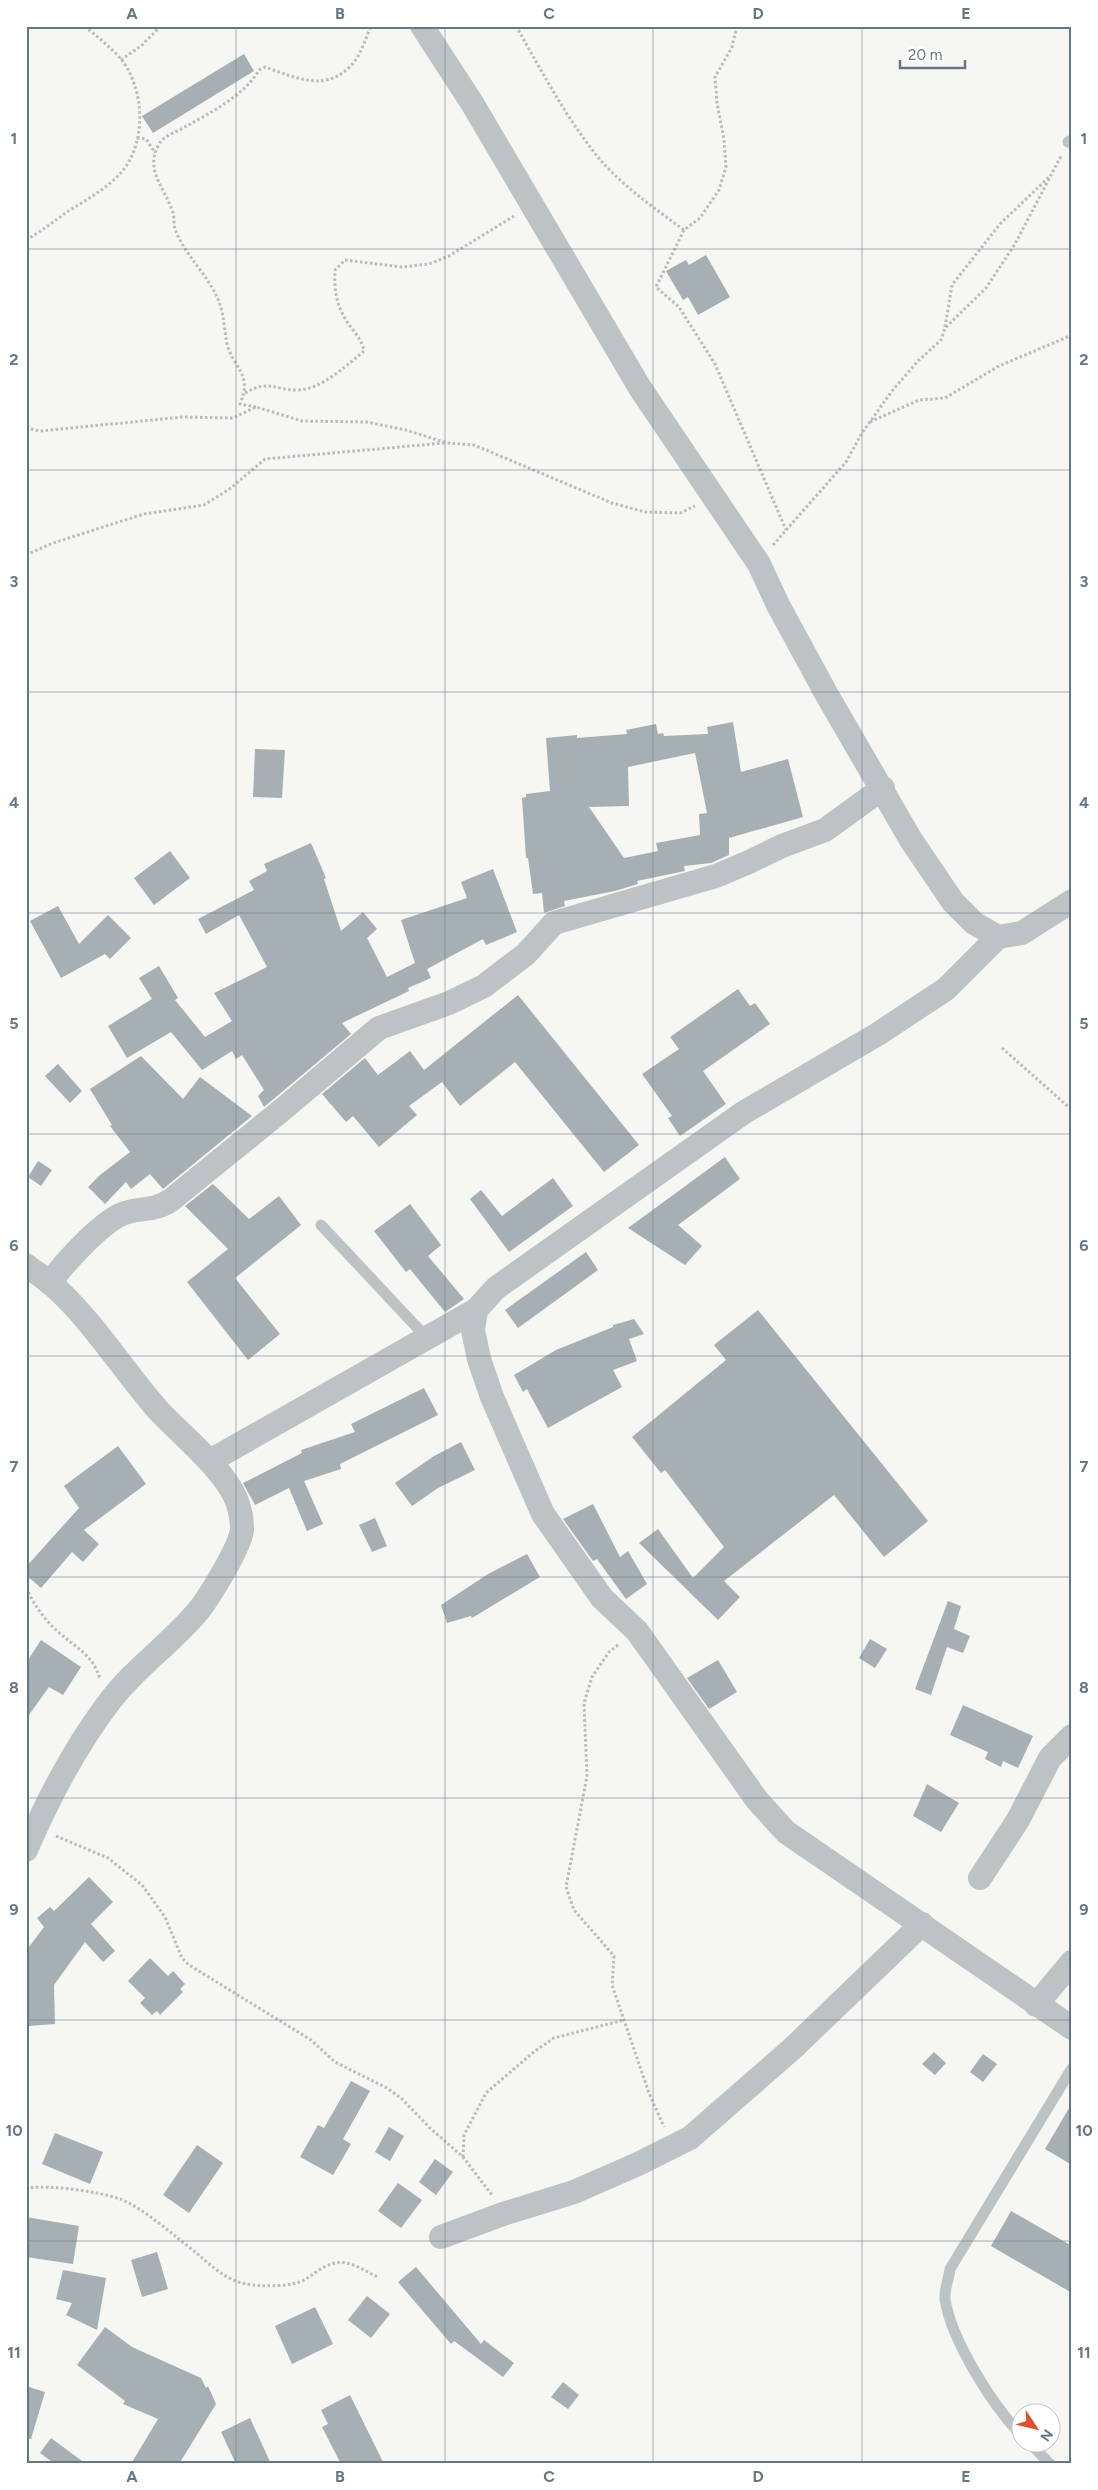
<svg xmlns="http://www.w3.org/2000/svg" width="1098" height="2490" viewBox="0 0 1098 2490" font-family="Figtree,sans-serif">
<rect width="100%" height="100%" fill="#f6f6f3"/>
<g fill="#a6afb4" fill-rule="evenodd">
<path d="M244,54L254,71L153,133L142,116Z"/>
<path d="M706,255L730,297L698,315L688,297L683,300L666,271L686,260L689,265Z"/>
<path d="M733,722L741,772L788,759L803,817L729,838V855L711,863L684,866L685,871L637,881L638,884L615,891L564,901L565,906L544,913L542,893L533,894L528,858H526L522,798L526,797V794L550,791L546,738L577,735V738L627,734L626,730L656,724L658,734L663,733L664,736L708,734L707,727ZM695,753L707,813L699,814L700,835L656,843L658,851L624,858L589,807L629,806L628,767Z"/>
<path d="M255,749L285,750L282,798L253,797Z"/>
<path d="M311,843L326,878L324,879L341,931L363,912L377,929L367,938L387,977L415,963L401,920L467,898L461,882L493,869L517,932L486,945L483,939L427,969L431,978L408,988L409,991L342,1023L351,1034L264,1107L258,1096L264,1090L242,1055L236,1059L232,1051L202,1070L171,1032L127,1058L108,1026L152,999L139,978L159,966L178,998L175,1000L205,1037L232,1021L214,993L267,967L239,915L206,934L198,919L254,890L249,881L267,871L264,864Z"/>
<path d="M170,851L190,878L154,905L134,878Z"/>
<path d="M58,906L79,944L108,915L131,938L110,959L105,954L61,978L30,921Z"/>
<path d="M738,989L750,1006L755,1003L770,1024L703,1071L726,1104L680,1136L668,1118L672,1116L642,1074L679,1049L670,1037Z"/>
<path d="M518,995L639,1145L604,1172L515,1062L460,1106L442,1082L409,1106L417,1115L379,1147L353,1116L346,1122L322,1094L365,1058L378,1075L410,1051L424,1070Z"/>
<path d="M141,1056L183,1099L200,1077L252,1116L163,1189L150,1174L131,1189L126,1182L105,1204L88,1187L100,1175L130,1152L110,1126L112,1125L90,1089Z"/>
<path d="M58,1064L82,1091L70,1103L45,1076Z"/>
<path d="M725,1157L740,1179L678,1225L702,1246L685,1265L628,1228Z"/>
<path d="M38,1161L52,1170L41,1186L28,1177Z"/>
<path d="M553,1178L573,1206L509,1252L470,1199L481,1190L502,1216Z"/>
<path d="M213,1184L249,1219L279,1196L301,1225L235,1278L280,1334L248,1360L187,1282L228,1249L185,1206Z"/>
<path d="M410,1204L441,1245L428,1256L464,1299L445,1312L410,1269L406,1272L374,1231Z"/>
<path d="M586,1252L598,1270L518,1328L505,1310Z"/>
<path d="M758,1310L928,1521L884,1557L834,1495L724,1581L740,1597L718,1620L639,1543L658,1529L693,1578L724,1547L665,1470L661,1473L632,1437L726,1360L714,1345Z"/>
<path d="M634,1319L644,1334L629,1339L637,1361L613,1370L622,1387L548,1428L527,1389L523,1392L514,1375L556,1350L613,1327V1325Z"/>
<path d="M424,1388L438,1415L340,1464L341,1469L304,1481L323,1524L307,1531L289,1488L255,1505L243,1483L302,1453L301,1450L355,1432L351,1424Z"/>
<path d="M461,1442L475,1470L438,1488L412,1506L395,1483L434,1456Z"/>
<path d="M118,1446L146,1484L84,1530L99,1544L83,1562L72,1552L41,1588L26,1575V1567L79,1508L64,1486Z"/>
<path d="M593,1504L620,1557L628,1551L647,1584L626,1599L597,1559L593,1561L563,1519Z"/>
<path d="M375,1518L387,1546L372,1552L359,1525Z"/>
<path d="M527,1554L540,1577L472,1618L471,1616L447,1623L441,1605L488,1574Z"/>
<path d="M948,1601L961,1606L954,1629L970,1636L963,1653L947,1647L931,1695L915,1689Z"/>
<path d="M870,1639L887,1649L875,1668L859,1658Z"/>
<path d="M41,1640L81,1667L63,1695L49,1687L26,1719V1663Z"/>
<path d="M718,1660L737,1692L709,1709L687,1678Z"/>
<path d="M963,1705L1033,1736L1018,1768L1003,1761L1001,1767L985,1759L988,1752L950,1735Z"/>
<path d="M927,1784L959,1803L941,1832L913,1816Z"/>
<path d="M89,1877L113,1902L91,1924L115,1951L103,1962L85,1942L54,1985L55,2024L29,2026L26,1951L44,1927L37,1918L50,1907L54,1911Z"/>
<path d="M150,1958L168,1976L173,1971L185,1984L180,1989L183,1992L160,2015L157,2011L152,2015L140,2003L145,1998L128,1981Z"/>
<path d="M934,2052L946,2063L935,2075L922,2064Z"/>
<path d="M983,2054L997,2064L983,2082L970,2072Z"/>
<path d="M351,2081L370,2091L343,2139L351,2144L333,2175L300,2157L318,2125L324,2128Z"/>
<path d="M1072,2103V2165L1045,2149Z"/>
<path d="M389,2127L404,2136L390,2161L375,2152Z"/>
<path d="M55,2133L103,2152L90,2184L42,2164Z"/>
<path d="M197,2145L223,2163L189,2213L163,2195Z"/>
<path d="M435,2159L453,2172L436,2195L419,2182Z"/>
<path d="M398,2183L422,2200L401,2228L378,2211Z"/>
<path d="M1011,2211L1072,2246V2293L991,2246Z"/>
<path d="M26,2217L79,2226L73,2264L26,2257Z"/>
<path d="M157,2252L168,2289L142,2297L131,2260Z"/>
<path d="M416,2267L481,2344L484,2340L514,2363L503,2377L454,2341L451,2344L398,2282Z"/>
<path d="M63,2270L106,2278L97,2330L66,2315L72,2303L56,2299Z"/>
<path d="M367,2296L390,2314L371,2338L348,2320Z"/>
<path d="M315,2307L333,2344L292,2364L275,2326Z"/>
<path d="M105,2327L132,2347L201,2378L206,2388L208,2386L216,2404L179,2464H131L158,2419L123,2404L125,2401L77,2365Z"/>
<path d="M563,2382L579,2395L568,2409L551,2397Z"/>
<path d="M26,2386L45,2392L31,2439L26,2438Z"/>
<path d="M350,2395L384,2464H341L322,2427L328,2424L321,2410Z"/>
<path d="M250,2418L271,2464H236L221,2432Z"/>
<path d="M51,2438L86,2464H55L40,2453Z"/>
</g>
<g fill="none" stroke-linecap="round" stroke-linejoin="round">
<g stroke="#b8bbbd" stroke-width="3" stroke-dasharray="2.5 2.5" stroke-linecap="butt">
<path d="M516,26C541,70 565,116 597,156C621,185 654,208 684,230"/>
<path d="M737,26L732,47L715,77L717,103L724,139L726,167L719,190L700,218L684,230L656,287L679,307L715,364L786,530"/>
<path d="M121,60L142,45L161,26"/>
<path d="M137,138L146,139L155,153"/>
<path d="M26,240C40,232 52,223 64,214C82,202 102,192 118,176C147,147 146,91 121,59C110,47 97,36 84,26"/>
<path d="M945,327L952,285L1000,224L1049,177"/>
<path d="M245,393C269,379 274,390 297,390C321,390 347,365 364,351C362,339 352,330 346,320C336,304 334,288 335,270L345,260L402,267L429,264L449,256L514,216"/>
<path d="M256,407L240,404C253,373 234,370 227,344C224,328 224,312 217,297C206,273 184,254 175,229C173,223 175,216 172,210C165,189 145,170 158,146C163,135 175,133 185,127C210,113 245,95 259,70L265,67C297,78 328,94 354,62C362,52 366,37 371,26"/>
<path d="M870,422L919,400L945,398L999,366L1072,335"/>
<path d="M26,428L40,431L183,417L233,418L256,407L302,421L367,422L406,430L447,443L474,445L612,503L645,512L680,513L695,506"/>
<path d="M773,545L846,462L862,433L892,391L918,361L941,340L945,328L986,288L1015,244L1061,156"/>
<path d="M26,555L53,543L144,514L204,505L231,488L265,459L444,443"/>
<path d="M1002,1048L1072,1110"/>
<path d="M26,1588C33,1603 44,1619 56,1630C73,1646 93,1654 100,1679"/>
<path d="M618,1645L609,1652L592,1677L584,1703L587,1776L566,1887L574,1910L614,1956L612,1985L649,2093L664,2127"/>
<path d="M56,1836L108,1858L142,1885L165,1917L182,1958L189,1965L311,2040L335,2062L387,2088L402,2099L430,2128L463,2157L492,2195"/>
<path d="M463,2157L464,2135L486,2093L535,2051L554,2038L624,2020"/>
<path d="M26,2188C52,2185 96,2191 120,2199C142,2207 176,2237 195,2252C211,2265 225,2280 246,2284C260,2287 294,2287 306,2279C318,2271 330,2260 346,2263C356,2264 368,2273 378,2277"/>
</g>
<g stroke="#bdc2c5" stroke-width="11">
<path d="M1068,142L1072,140"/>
<path d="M321,1225L426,1337"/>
<path d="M1020,2434C992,2404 951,2340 945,2299C944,2290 949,2278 950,2269L1072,2068"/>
<path d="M1029,2442L1050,2464"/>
</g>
<g stroke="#bdc2c5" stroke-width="24">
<path d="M422,26L472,103L640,388L759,564L778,605L827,695L911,840L953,902L974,923L998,937L1022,933L1072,901"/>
<path d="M998,937L946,989L878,1034L743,1113L496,1288L476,1310L473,1330L479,1359L492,1397L543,1514L602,1598L637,1631L757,1800L786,1832L1072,2028"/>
<path d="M26,1265C36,1273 47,1279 56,1288C95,1324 123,1370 158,1410C181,1435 232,1475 239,1508C241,1514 242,1524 242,1530C240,1547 210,1596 199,1610C171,1644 133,1669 107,1705C74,1749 48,1799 26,1850"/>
<path d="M50,1283C63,1264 99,1225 120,1215C138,1206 152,1213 171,1200L282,1110L379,1028L449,1003L484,986L526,954L554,923L716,876L749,862L782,846L825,830L883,788"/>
<path d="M210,1461L476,1310"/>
<path d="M980,1878L1018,1820L1050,1758L1072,1736"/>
<path d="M1036,2005L1072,1962"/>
<path d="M441,2237L503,2214L574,2192L638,2164L690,2138L793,2048L922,1924"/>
</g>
</g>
<path fill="none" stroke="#667783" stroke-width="1" stroke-opacity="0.55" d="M236,26V2464M445,26V2464M653,26V2464M862,26V2464M26,249H1072M26,470H1072M26,692H1072M26,913H1072M26,1134H1072M26,1356H1072M26,1577H1072M26,1798H1072M26,2020H1072M26,2241H1072"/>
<rect width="1098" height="2490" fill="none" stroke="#ffffff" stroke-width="55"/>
<g transform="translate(1036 2428) rotate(125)"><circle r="24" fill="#ffffff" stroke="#c2c9cd"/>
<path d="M0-4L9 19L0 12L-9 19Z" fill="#de512c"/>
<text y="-8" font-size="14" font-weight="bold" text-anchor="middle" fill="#667783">N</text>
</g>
<path d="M900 60v8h65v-8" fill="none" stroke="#667783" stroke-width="2.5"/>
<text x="908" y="60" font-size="15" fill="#667783" stroke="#ffffff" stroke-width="4" paint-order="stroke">20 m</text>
<rect x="28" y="28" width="1042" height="2434" fill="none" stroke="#667783" stroke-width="2"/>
<g font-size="16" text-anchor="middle" font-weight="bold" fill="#667783">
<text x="132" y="19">A</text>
<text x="340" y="19">B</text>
<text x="549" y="19">C</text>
<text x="758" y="19">D</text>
<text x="966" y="19">E</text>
<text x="14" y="144">1</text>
<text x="1084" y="144">1</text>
<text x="14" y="365">2</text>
<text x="1084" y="365">2</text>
<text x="14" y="587">3</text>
<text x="1084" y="587">3</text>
<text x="14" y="808">4</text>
<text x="1084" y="808">4</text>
<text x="14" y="1029">5</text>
<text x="1084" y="1029">5</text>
<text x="14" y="1251">6</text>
<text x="1084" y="1251">6</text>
<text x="14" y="1472">7</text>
<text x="1084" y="1472">7</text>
<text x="14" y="1693">8</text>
<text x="1084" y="1693">8</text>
<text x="14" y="1915">9</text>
<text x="1084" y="1915">9</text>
<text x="14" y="2136">10</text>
<text x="1084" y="2136">10</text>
<text x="14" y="2358">11</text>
<text x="1084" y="2358">11</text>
<text x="132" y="2482">A</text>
<text x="340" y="2482">B</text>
<text x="549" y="2482">C</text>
<text x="758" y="2482">D</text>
<text x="966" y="2482">E</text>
</g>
</svg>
